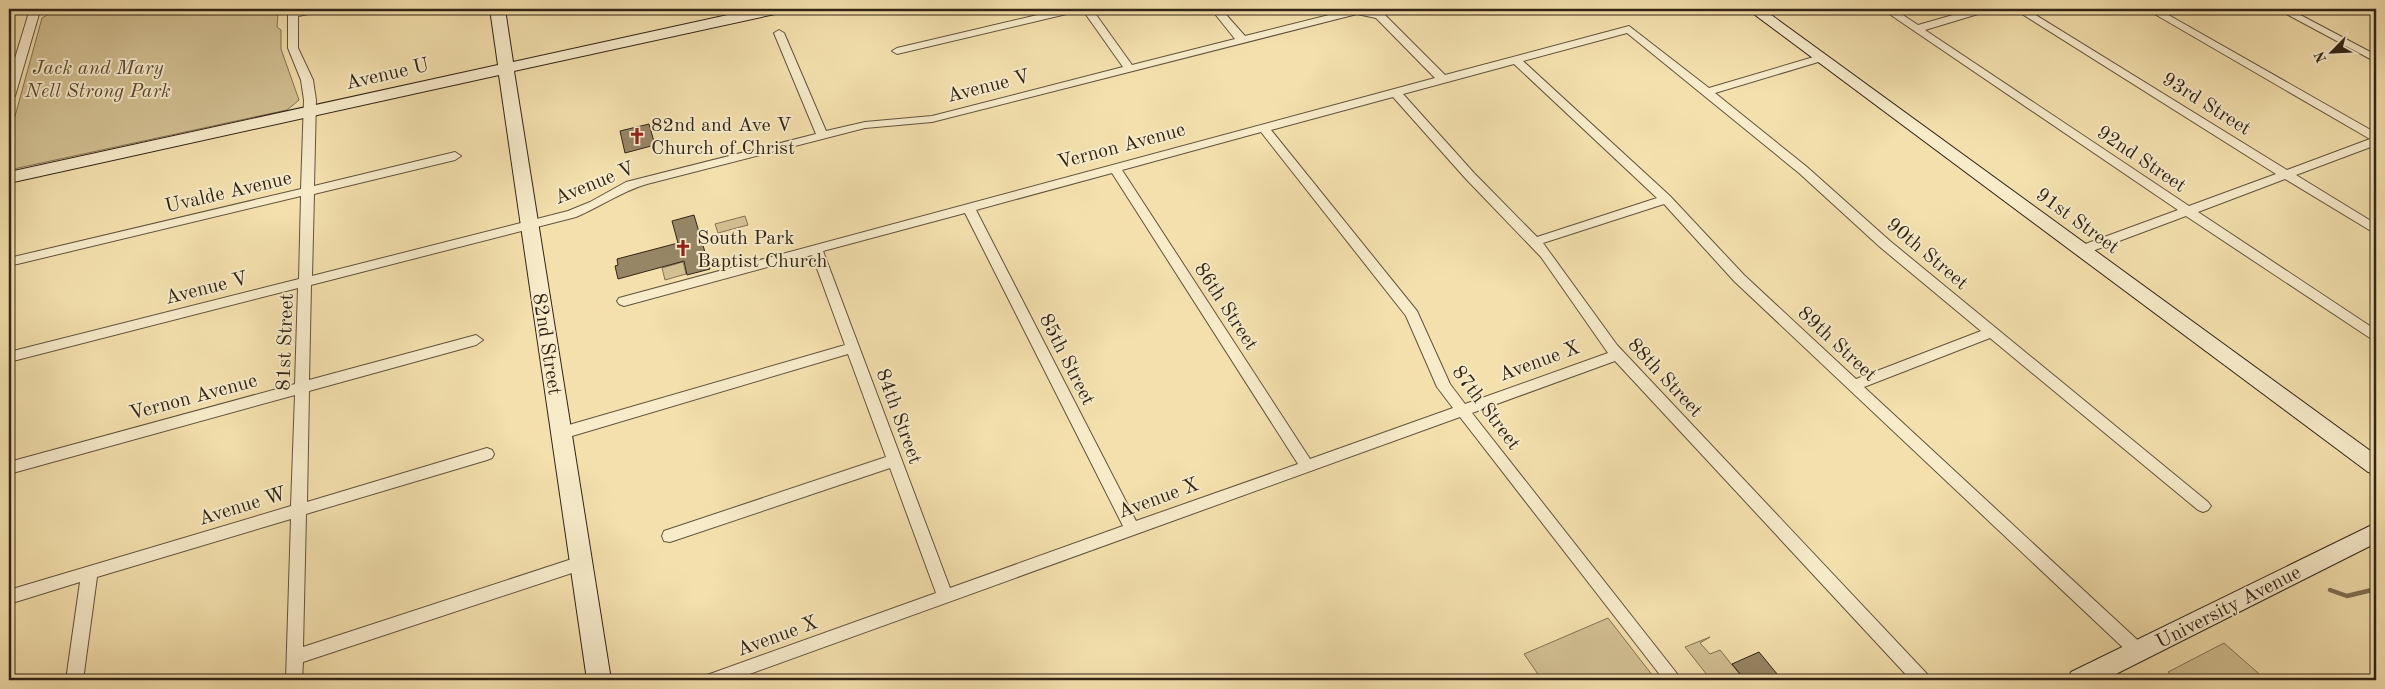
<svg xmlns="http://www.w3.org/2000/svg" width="2385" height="689" viewBox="0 0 2385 689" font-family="'Old Standard TT',serif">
<rect width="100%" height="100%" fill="#f3e0ad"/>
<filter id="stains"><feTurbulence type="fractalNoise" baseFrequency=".004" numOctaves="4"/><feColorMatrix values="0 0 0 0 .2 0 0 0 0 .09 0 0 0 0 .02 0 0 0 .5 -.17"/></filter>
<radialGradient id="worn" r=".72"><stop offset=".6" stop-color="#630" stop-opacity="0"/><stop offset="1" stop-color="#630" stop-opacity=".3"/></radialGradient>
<g fill="#d2c093" stroke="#827254">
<path d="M71,9H283L278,13L277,27L281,30V49L299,100L287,110L9,170V138L42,18L52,12Z"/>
<path d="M745,216L748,225L718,233L715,224Z"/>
<path d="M683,262L686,274L665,280L662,268Z"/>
<path d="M1608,618L1656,680H1542L1524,654Z"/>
<path d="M1710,637L1700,643L1710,654L1720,650L1741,676L1740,677L1742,680H1711L1685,647Z"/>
<path d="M2224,643L2266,680H2177L2168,672Z"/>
</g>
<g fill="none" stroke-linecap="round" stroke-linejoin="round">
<path stroke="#7e6e52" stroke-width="4.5" d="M2330,590L2347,596L2376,589"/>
</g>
<g fill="#968665" stroke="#322416">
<path d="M649,124L655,145L625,153L620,131Z"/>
<path d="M694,215L710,269L687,275L684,261L618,279L615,266L618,265L617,259L678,243L672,221Z"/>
<path d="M1759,652L1782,680H1745L1732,664Z"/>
</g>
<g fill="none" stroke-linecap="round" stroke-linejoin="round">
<g stroke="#62533c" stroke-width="2">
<g id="street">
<path d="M30,9H55L39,14L15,96L9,99V78Z"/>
<path d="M288,9H325L324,11L298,16V48L313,80L316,100L314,186L455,152L461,156L455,160L314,194L312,276L568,211L590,202L626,182L816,134L774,33L779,30L784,33L826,131L865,122L932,116L1123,67L1082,9H1092L1132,65L1235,39L1211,9H1221L1245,36L1353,9H1370L1384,14L1445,75L1629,26L1709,88L1817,56H1825V60L1715,93L1807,167L1890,241L2208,502L2211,506L2208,510L2203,512L2198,510L1990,338L1864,387L2144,646L2146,651L2144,656L2138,658L2132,656L1734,281L1664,204L1543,243L1617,345L1928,675L1930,680H1911L1615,361L1472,413L1682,680H1664L1460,417L733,680H705L707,675L936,593L890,468L670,542L664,541L662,536L664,531L886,457L848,354L562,439L557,437L555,433L557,429L562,427L845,345L812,255L624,306L619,304L617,301L619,298L1435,78L1376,18L1357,14L932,122L865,128L647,184C622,191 600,207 576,217L311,285L309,380L476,335L483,340L476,345L309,391L307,502L487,448L492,450L494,454L492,458L487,460L306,514L303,647L581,556L587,558L589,563L587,568L303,662L302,680H286L291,519L97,577L83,680H66L80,582L9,604V590L291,506L295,395L9,474V462L295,384L298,288L9,362V352L299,279L301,196L9,266V258L301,189L304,100L301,80L288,48ZM1627,33L1799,173L1880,247L1981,331L1856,379L1744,275L1670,196L1523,61ZM1514,64L1657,198L1537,237L1474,173L1403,94ZM1393,97L1466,179L1541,257L1608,353L1465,404L1450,384L1417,311L1271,130ZM1261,132L1406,316L1437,387L1453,408L1310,459L1122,170ZM1112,173L1298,464L1136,521L976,210ZM965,213L1123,526L950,588L823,251Z"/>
<path d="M1063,9H1080L1075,12L897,54L892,51L897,48Z"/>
<path d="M1882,9H1894L1918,25L1974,9H1989L1988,11L1925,30L2189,206L2276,174L2014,9H2026L2287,170L2370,139L2146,9H2158L2376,133V145L2296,175L2376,224V234L2285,179L2198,212L2376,330V342L2186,216L2087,253H2077L2076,250L2077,247L2178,210Z"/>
<path d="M2277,9H2289L2376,55V62Z"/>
</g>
</g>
<g stroke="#322416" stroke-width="2">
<g id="secondary">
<path d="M490,9H505L513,62L755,9H783L775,14L514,71L611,680H587L499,75L9,183V172L498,65Z"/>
<path d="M1747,9H1763L2376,455V474L2368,472Z"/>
<path d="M2376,523V543L2104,680H2068L2071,672Z"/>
</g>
</g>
<use href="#street" fill="#f7ebca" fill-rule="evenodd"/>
<use href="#secondary" fill="#f7ebca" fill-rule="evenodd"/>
</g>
<defs>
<g id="church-bare" transform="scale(1.35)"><path d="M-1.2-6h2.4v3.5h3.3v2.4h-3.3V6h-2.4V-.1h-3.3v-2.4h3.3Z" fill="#8f2418" stroke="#f7ebca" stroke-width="2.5" paint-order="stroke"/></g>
</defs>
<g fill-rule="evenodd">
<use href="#church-bare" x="637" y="136"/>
<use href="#church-bare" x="683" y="248"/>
</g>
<g text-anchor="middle" stroke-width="4" stroke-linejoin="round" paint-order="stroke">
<g font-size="20" font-style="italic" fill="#5a4b35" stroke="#f7ebca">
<text x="98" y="74">Jack and Mary<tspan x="98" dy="23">Nell Strong Park</tspan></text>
</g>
<g font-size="20" fill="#322416" stroke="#f7ebca">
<text transform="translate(387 73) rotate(-13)" y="7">Avenue U</text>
<text transform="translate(988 85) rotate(-14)" y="7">Avenue V</text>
<text transform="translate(2207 103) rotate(32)" y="7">93rd Street</text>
<text transform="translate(1121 145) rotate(-15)" y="7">Vernon Avenue</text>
<text transform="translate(2142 158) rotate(34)" y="7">92nd Street</text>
<text transform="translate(594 182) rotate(-22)" y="7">Avenue V</text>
<text transform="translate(228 191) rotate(-13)" y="7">Uvalde Avenue</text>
<text transform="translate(2078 220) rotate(36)" y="7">91st Street</text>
<text transform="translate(1928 253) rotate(40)" y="7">90th Street</text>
<text transform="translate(206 287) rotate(-14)" y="7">Avenue V</text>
<text transform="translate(1227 306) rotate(57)" y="7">86th Street</text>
<text transform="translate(284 342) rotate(-88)" y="7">81st Street</text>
<text transform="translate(1838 343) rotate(43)" y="7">89th Street</text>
<text transform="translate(548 344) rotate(81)" y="7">82nd Street</text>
<text transform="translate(1068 359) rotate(63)" y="7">85th Street</text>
<text transform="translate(1539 360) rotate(-20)" y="7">Avenue X</text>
<text transform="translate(1666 377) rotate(47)" y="7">88th Street</text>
<text transform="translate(193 396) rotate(-15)" y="7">Vernon Avenue</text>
<text transform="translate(1487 407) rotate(53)" y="7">87th Street</text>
<text transform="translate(900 416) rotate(70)" y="7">84th Street</text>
<text transform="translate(1158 497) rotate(-20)" y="7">Avenue X</text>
<text transform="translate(242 505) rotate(-17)" y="7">Avenue W</text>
<text transform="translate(2228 606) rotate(-27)" y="7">University Avenue</text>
<text transform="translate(777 635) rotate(-20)" y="7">Avenue X</text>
</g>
<g font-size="20" fill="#322416" stroke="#f7ebca" text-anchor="start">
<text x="651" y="131">82nd and Ave V<tspan x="651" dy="23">Church of Christ</tspan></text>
<text x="697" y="244">South Park<tspan x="697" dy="23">Baptist Church</tspan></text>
</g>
</g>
<rect width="2385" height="689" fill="none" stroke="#f3e0ad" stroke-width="30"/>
<rect x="10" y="10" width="2365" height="669" fill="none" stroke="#322416" stroke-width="2.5"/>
<rect x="15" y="15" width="2355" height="659" fill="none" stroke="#322416"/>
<g transform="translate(2332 52) rotate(246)" stroke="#f7ebca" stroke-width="4" paint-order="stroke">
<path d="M0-4L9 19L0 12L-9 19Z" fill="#322416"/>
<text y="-8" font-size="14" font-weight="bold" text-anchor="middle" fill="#322416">N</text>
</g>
<rect width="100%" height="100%" filter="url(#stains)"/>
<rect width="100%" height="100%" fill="url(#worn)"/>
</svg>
